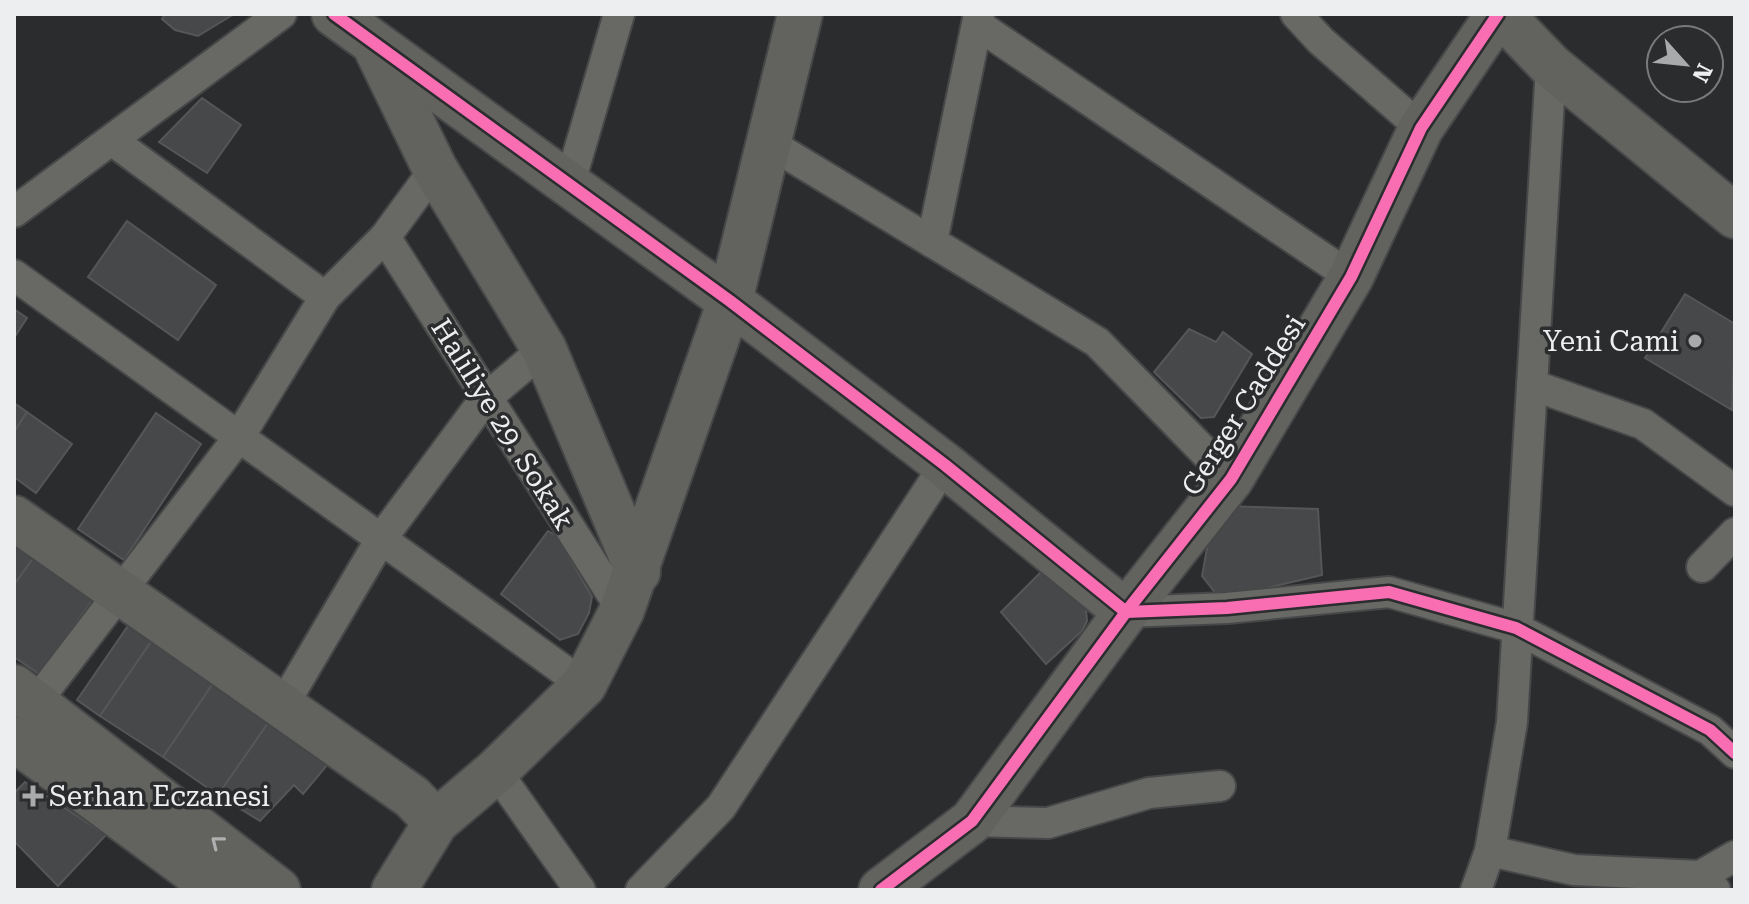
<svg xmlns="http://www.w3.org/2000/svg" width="1749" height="904" viewBox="0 0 1749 904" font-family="'Roboto Serif',serif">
<rect width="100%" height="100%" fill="#2b2c2d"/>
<g fill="#474849" stroke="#555657" stroke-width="2">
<path d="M165,14H234L198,36L175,30L162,19Z"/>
<path d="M202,98L241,125L207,173L159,142Z"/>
<path d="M127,221L216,285L178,340L88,277Z"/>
<path d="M1685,294L1735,324L1732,410L1645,358Z"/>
<path d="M14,309L27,318L14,338Z"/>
<path d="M1189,329L1216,342L1223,332L1252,354L1214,417L1201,418L1154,372Z"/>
<path d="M14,403L27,412L14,432Z"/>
<path d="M27,412L72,444L36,493L14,477V432Z"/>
<path d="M156,413L201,444L124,560L78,529Z"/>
<path d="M1223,506L1318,509L1322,575L1220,599L1202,576L1210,532Z"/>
<path d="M548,531L557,536L592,597L589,613L578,634L560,640L501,594Z"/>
<path d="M14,536L37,553L14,585Z"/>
<path d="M37,553L96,595L39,674L14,657V585Z"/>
<path d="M1045,568L1086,609L1087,621L1082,631L1046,664L1001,612Z"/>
<path d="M132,620L155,636L100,716L77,700Z"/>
<path d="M155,636L216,679L163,757L100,716Z"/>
<path d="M216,679L273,716L218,795L163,757Z"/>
<path d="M273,716L333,758L303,794L294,785L260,821L218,795Z"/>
<path d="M25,782L106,835L58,886L14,841V793Z"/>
</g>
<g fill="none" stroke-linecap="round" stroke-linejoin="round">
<g stroke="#464748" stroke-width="34">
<g id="street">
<path d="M1296,14L1321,41L1421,128"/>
<path d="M978,25L1351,277"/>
<path d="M113,141L325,297L385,237L435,169"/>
<path d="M769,143L1097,342L1231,479"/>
<path d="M570,182L619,14"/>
<path d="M14,212L281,14"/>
<path d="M385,237L622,610"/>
<path d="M932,242L979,14"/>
<path d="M14,275L584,685"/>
<path d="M1532,385L1643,424L1735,491"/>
<path d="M1702,567L1735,533"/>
<path d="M1126,612L1227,608L1389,592L1516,628L1710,730L1735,753"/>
<path d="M36,702L239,437L325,297"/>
<path d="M282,707L381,539L485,399L544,349"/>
<path d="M496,771L580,890"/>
<path d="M972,821L1048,823L1149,793L1220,786"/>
<path d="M1490,851L1574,870L1700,876L1715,890"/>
<path d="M1700,876L1735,856"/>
<path d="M641,890L721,807L945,465"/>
<path d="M1476,890L1490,851L1512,722L1551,66"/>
</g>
</g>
<g stroke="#464748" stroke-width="48">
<g id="secondary">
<path d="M334,14L730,301L945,465L1126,612"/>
<path d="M1501,14L1551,66L1735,216"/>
<path d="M377,50L435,169L544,349L638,572"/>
<path d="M14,518L412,797L436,822"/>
<path d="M14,687L278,890"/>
<path d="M14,739L219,890"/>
<path d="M394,890L436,822L496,771L584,685L622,610L730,301L800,14"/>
<path d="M881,890L972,821L1126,612L1231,479L1351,277L1421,128L1498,14"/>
</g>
</g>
<use href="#street" stroke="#686864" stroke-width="30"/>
<use href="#secondary" stroke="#62625e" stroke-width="44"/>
<g stroke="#2a2c2e" stroke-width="17">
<g id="cycleway">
<path d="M334,14L730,301L945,465L1126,612L1227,608L1389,592L1516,628L1710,730L1735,753"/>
<path d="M881,890L972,821L1126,612L1231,479L1351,277L1421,128L1498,14"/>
</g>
</g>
<use href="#cycleway" stroke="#f96db3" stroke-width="12"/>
</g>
<defs><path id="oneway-chevron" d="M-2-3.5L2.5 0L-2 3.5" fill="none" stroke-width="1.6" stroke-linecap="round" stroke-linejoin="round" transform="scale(2)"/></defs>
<use stroke="#aeafae" href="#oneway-chevron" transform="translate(217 842) rotate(-142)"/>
<g fill="#a9aaac" stroke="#2a2c2e" stroke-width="3">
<circle cx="1695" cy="341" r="8"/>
<path d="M29 784h8v8h8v8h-8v8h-8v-8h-8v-8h8z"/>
</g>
<g text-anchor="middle" stroke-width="7" stroke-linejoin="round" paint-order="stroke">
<g font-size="28" fill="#edeef0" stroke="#2a2c2e" text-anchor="end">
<text x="1679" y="351">Yeni Cami</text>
<text x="49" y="806" text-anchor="start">Serhan Eczanesi</text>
</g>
<g font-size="28" fill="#edeef0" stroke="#2a2c2e">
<text transform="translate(1243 405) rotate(-58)" y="10">Gerger Caddesi</text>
<text transform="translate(503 424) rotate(58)" y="10">Haliliye 29. Sokak</text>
</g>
</g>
<rect width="1749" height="904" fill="none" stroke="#edeef0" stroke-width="32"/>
<g transform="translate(1685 64) rotate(117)"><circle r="38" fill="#2a2c2e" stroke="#787a7c" stroke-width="2"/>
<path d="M0-6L14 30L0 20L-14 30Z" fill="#a9aaac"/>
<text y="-12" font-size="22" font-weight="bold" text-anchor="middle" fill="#edeef0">N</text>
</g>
</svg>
